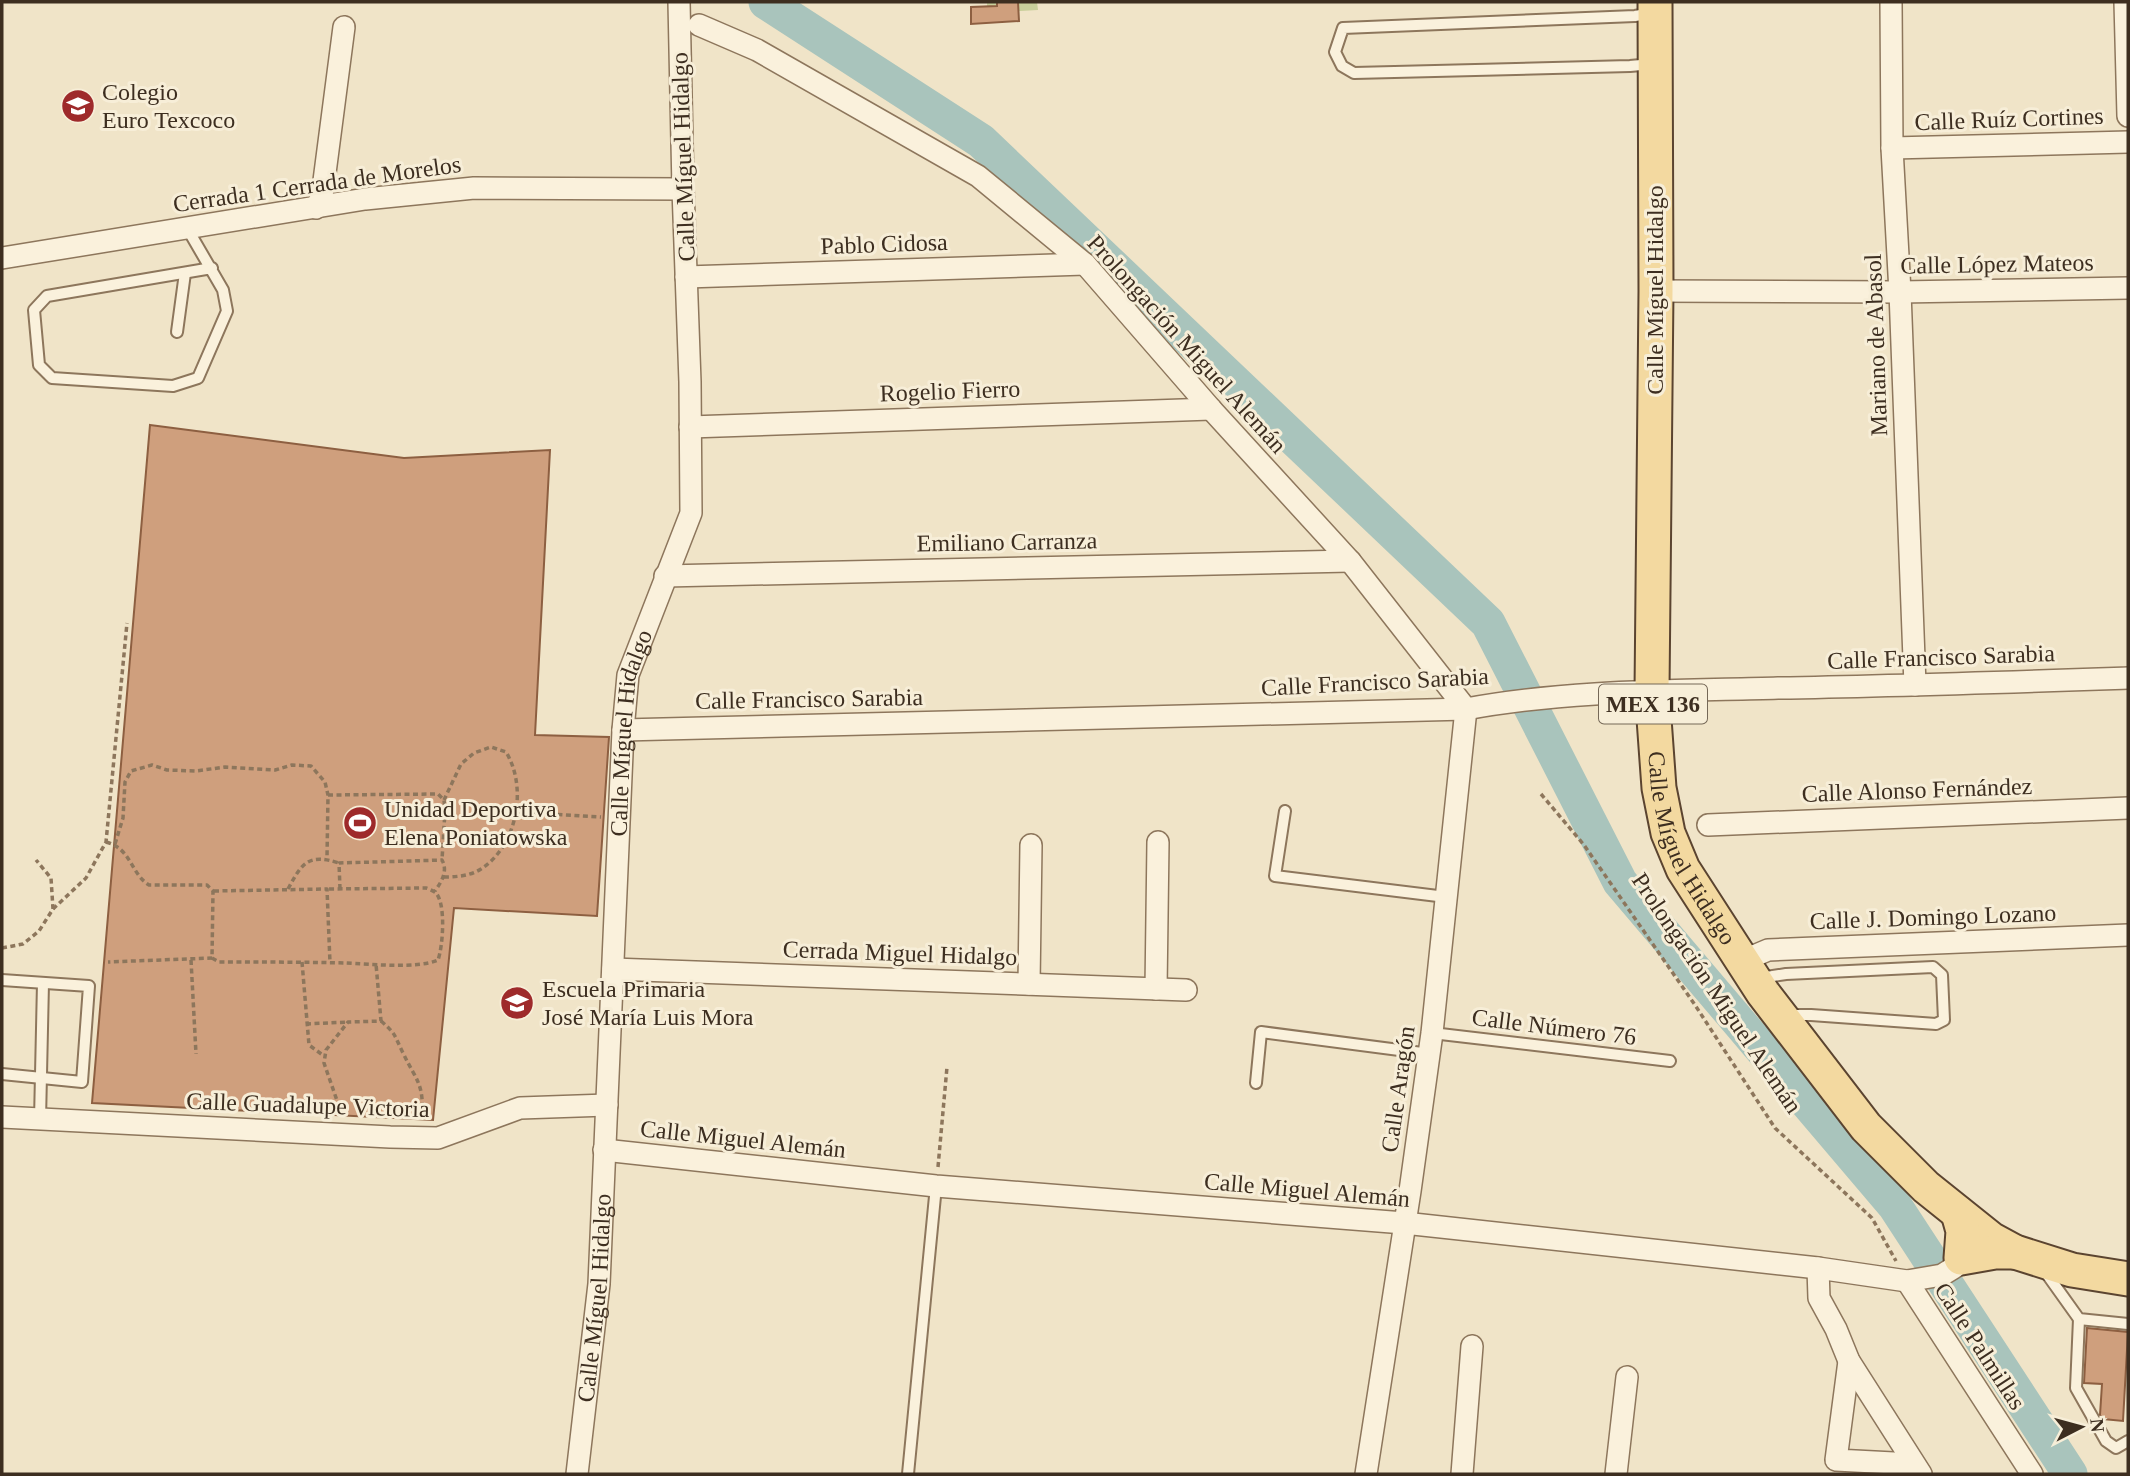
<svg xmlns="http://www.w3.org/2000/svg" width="2130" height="1476" viewBox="0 0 2130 1476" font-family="Georgia,serif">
<rect width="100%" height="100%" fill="#f0e4c8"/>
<path fill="#c9cf9b" d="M987,2H1037L1038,10L987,13Z"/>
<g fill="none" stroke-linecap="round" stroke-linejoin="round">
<path stroke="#a9c4bc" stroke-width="35" d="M766,2L981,141L1488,623L1620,882L1895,1206L2070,1474"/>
</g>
<g fill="#cf9f7d" stroke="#8d5f41" stroke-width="2">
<path d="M997,2H1018L1019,21L971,24V7L997,6Z"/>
<path d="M150,425L404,458L550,450L535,735L609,737L597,916L454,908L433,1120L92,1103Z"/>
<path d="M2087,1328L2128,1332L2123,1421L2103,1419L2100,1415L2102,1384L2084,1383Z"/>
</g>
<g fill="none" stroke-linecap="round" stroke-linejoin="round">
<g stroke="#8d765c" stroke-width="14">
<g id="service">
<path d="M1652,64L1630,66L1354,73L1342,66L1335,52L1343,28L1635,16L1652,13"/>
<path d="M187,228L223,290L227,311L198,378L173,386L52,378L39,365L34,310L47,296L212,268"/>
<path d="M177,332L185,273"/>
<path d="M1285,811L1275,876L1446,897"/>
<path d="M1760,978L1786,974L1933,967L1942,975L1944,1020L1936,1024L1811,1015H1786"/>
<path d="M2,980L89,986L82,1082L2,1074"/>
<path d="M1432,1033L1670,1061"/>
<path d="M1256,1083L1261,1032L1430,1054"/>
<path d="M40,1120L43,983"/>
<path d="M2044,1270L2079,1319L2128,1324"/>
<path d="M2079,1319L2076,1388L2106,1441L2116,1448L2128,1441"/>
<path d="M908,1474L936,1186"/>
</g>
</g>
<g stroke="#8d765c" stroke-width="24">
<g id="minor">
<path d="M1891,2L1892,148L1900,292L1915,685"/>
<path d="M2125,2L2128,116"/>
<path d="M699,25L757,50L978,176L1085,264L1211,409L1350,561L1466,709L1432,1033L1410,1191L1366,1474"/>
<path d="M1892,148L2128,142"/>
<path d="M316,208L322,196L344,27"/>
<path d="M2,258L365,199L474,188L683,189"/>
<path d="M686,277L1085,264"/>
<path d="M1656,291L1900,292L2128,288"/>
<path d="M690,427L1211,409"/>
<path d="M665,576L1350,561"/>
<path d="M623,730L1466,709C1568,690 1674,691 1778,688C1895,686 2011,682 2128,678"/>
<path d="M1708,825L2128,808"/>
<path d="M1742,961L1768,950L2128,935"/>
<path d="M613,969L1186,990"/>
<path d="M1029,984L1031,845"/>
<path d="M1156,989L1158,842"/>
<path d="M2,1117L390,1137L438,1138L520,1108L607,1105"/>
<path d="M604,1150L936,1186L1404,1223L1818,1268L1907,1281L1942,1275L1955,1267L1961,1258L1971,1250"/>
<path d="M1818,1268L1819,1298L1836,1329L1849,1361L1921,1474"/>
<path d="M1907,1281L2032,1474"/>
<path d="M1849,1361L1836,1460L1913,1464"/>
<path id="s1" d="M577,1474L599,1284L623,730L628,675L691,513L690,382L683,189L679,2"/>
<path d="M1462,1474L1472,1346"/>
<path d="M1616,1474L1627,1377"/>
</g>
</g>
<g stroke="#5b4430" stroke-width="37">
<g id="primary">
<path id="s2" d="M1655,2L1656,291L1652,691L1659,788L1668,833L1683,869L1763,993L1866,1127L1926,1187L1991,1239L2015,1252L2072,1270L2128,1279"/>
<path d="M1958,1213L1963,1231L1961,1258L1995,1252H2015"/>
</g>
</g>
<g stroke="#8d765c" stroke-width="3.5" stroke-dasharray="5 3.5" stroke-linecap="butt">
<path d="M1541,794L1584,845L1695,1005L1775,1128L1872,1218L1896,1261"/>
<path d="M328,795L438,794L444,800L445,811L442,860"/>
<path d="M515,812L601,817"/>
<path d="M106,842C132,849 130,873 149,885H207L213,891L212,958L108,962"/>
<path d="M115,844L123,818L125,782L131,771L152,765L167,770L196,771L225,767L275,770L292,765L311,766L325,782L328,795L327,858"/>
<path d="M444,877C456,877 470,876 481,869C517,846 528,788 506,752L491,747L474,753L461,764L444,800"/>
<path d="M288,889C302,863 308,853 339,863"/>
<path d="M340,889L339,863L442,860C448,871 442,881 435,891"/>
<path d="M214,891L327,889L330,963"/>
<path d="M53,909L86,878L106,842L127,623"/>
<path d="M2,948L23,944L39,931L53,909L51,878L36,860"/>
<path d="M212,958L219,962C261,962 303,962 345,963C367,964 419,969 438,960C443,946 446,904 436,893C434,891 429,889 426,888L327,889"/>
<path d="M191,960L196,1054"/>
<path d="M302,962L309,1045L324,1056"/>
<path d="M381,1021C397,1035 394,1035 403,1053C417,1082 424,1083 422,1118"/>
<path d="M306,1024L348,1022"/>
<path d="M342,1115L324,1063L326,1050L348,1022L381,1021L376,964"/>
<path d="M938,1167L947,1067"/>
</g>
<use href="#service" stroke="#faf1dc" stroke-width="10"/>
<use href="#minor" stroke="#faf1dc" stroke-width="21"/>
<use href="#primary" stroke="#f3d9a0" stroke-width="33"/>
</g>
<defs>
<g id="school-disc" transform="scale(1.75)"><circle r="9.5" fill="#9e2a2b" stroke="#f7eed8"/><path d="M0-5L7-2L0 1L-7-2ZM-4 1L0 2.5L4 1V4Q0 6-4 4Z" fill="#fff"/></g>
<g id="stadium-disc" transform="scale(1.75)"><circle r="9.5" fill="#9e2a2b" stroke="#f7eed8"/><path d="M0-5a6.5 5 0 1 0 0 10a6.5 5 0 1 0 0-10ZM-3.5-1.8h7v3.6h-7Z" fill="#fff"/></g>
</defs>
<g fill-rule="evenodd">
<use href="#school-disc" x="78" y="106"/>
<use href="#stadium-disc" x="360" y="823"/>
<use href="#school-disc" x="517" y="1003"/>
</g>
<g text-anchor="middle" stroke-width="6" stroke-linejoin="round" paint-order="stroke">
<rect fill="#f7eed8" stroke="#756857" stroke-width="2" x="1599" y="684.5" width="108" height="39" rx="5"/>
<g font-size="23" font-weight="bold" fill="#3d2e20">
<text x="1653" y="712">MEX 136</text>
</g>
<g font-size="24" fill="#3d2e20" stroke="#f7eed8" text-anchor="start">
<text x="102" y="100">Colegio<tspan x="102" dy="28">Euro Texcoco</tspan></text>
<text x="384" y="817">Unidad Deportiva<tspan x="384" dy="28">Elena Poniatowska</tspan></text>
<text x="542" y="997">Escuela Primaria<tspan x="542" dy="28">José María Luis Mora</tspan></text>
</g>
<g font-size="24" fill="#3d2e20" stroke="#f7eed8">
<text transform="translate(2009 119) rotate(-2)" y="8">Calle Ruíz Cortines</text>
<text transform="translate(683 157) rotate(-92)" y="8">Calle Míguel Hidalgo</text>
<text transform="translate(317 184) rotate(-8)" y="8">Cerrada 1 Cerrada de Morelos</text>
<text transform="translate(884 244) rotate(-2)" y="8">Pablo Cidosa</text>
<text transform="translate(1997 264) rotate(-1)" y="8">Calle López Mateos</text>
<text transform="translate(1655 290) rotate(-90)" y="8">Calle Míguel Hidalgo</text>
<text transform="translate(1187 344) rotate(48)" y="8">Prolongación Miguel Alemán</text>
<text transform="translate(1876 345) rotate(-92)" y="8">Mariano de Abasol</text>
<text transform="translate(950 391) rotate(-2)" y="8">Rogelio Fierro</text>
<text transform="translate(1007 542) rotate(-1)" y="8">Emiliano Carranza</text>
<text transform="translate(1941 657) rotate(-2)" y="8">Calle Francisco Sarabia</text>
<text transform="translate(1375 682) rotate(-3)" y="8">Calle Francisco Sarabia</text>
<text transform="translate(809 699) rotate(-1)" y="8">Calle Francisco Sarabia</text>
<text dy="8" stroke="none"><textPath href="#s1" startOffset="744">Calle Míguel Hidalgo</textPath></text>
<text transform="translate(1917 790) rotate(-2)" y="8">Calle Alonso Fernández</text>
<text dy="8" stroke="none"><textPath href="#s2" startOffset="854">Calle Míguel Hidalgo</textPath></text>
<text transform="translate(1933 917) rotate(-2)" y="8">Calle J. Domingo Lozano</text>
<text transform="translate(900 953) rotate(2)" y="8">Cerrada Miguel Hidalgo</text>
<text transform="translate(1717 993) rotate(56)" y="8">Prolongación Miguel Alemán</text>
<text transform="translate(1554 1027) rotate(7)" y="8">Calle Número 76</text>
<text transform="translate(1398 1089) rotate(-82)" y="8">Calle Aragón</text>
<text transform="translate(308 1105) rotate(2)" y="8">Calle Guadalupe Victoria</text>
<text transform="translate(743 1139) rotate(6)" y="8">Calle Miguel Alemán</text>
<text transform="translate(1307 1190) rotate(5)" y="8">Calle Miguel Alemán</text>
<text dy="8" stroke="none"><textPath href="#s1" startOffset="177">Calle Míguel Hidalgo</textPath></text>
<text transform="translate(1980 1346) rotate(57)" y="8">Calle Palmillas</text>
</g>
</g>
<rect width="2130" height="1476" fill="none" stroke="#3d2e20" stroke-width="7"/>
<g transform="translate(2081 1427) rotate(84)" stroke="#f7eed8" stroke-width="5" paint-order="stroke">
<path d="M0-5L12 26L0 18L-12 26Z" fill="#3d2e20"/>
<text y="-10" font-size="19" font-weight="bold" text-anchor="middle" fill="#3d2e20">N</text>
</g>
</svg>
